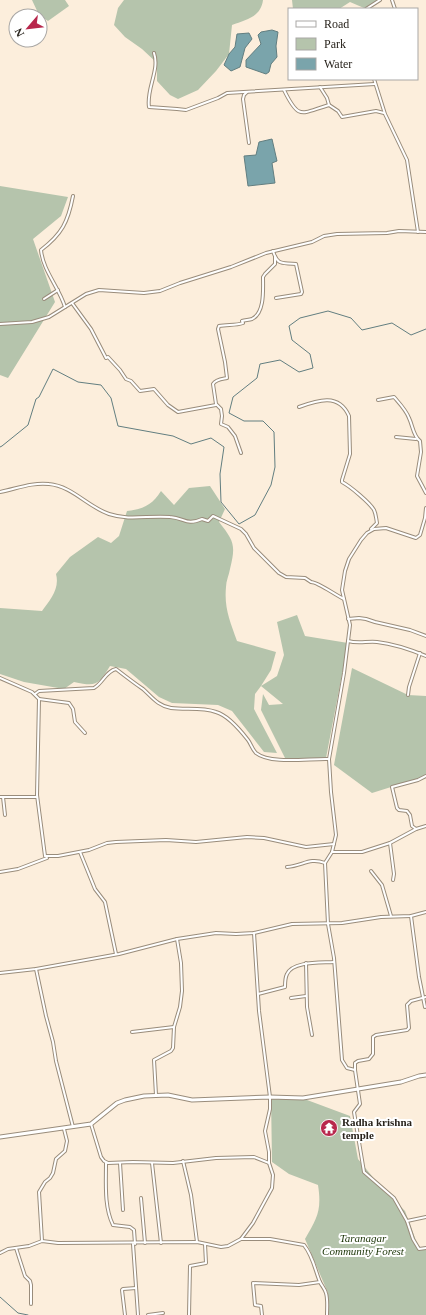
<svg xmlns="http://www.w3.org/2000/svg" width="426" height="1315" viewBox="0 0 426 1315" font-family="'Times New Roman',serif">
<rect width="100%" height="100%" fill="#fceedc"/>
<g fill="#b5c4ac">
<path d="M32,0H65L69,6L48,21L39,15Z"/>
<path d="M124,0H263C261,17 246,20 232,25L229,54L216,71L198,90L178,99L170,95L157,81V63L142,49L125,37L114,25L118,8Z"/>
<path d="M292,0H382L364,8L350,2L339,9H293Z"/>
<path d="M0,186L68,197L61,216L33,239L55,302L8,378L0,375Z"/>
<path d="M210,486L225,509L219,522C234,541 236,545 230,569C229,575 226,581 226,587C224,608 230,621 237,641L276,652L271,670L261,686L277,676L284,655L277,622L297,615L305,636L348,643L326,758L286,760L261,710L263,694L269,705L283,704L261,686L255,694L254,709L277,753L264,752L232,711L218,705L172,703L159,697L126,669L110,666C98,685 97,687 74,682L64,689L24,682L0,674V608L42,611C50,600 60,589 56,574L70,557L98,537L111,543L119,536L127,511C144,509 152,505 161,491L174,505L189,488Z"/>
<path d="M352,668L408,695L426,696V776L372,793L334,765Z"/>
<path d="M271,1097H299L350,1116L358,1159L380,1186L405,1211L419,1249H426V1315H327L328,1293L305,1239C317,1218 322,1211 318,1185L289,1174L272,1162Z"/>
</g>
<g fill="#7aa4ab" stroke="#627e80">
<path d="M272,30L278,32L276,46L277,57L271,64L269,72L266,74L246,67V60L261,44L258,35L261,32Z"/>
<path d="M249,33L252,39L245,48L240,67L231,71L224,65L229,54L235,47L237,34Z"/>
<path d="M272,139L277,161L272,163L275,183L248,186L244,156L256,155L259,142Z"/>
</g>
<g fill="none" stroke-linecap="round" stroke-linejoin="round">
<g stroke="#627e80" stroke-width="1">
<path d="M0,447L2,446L28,425L36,399L39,397L53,369L78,382L101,385L111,398L118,426L173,436L191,444L211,438L224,447L220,474L221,502L239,524L255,515L271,485L275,467L274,432L263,421H244L229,413L233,397L257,378L260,364L280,360L299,372L313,368L310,354L292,340L289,326L300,318L328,311L351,318L362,330L392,323L411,335L426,329"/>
<path d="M0,1297L18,1313L28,1315"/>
</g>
<g stroke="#998c7b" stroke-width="4">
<g id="street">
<path d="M392,0L395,9"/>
<path d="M366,9L380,0"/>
<path d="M154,53C160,70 146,89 149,107L177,109L186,110L218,98L227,93L375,84"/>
<path d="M374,79L385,114L407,160L418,232"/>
<path d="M320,87L327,98L329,105"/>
<path d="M284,90C299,121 301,113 329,105L338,111L342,117L376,111L384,113"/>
<path d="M247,92L244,95L243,99L249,143"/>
<path d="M273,251C278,267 283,262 296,264L302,292L301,294L276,298"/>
<path d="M44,299L58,290"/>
<path d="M72,303L91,329L106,358L108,357L120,370L126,379L131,381L140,391L154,389L168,405L178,412L216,405"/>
<path d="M65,307C59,287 43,271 41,250C62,234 68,222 73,196"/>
<path d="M0,324L32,322L49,317L86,294L99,290L144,293L160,291L180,283L231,267L266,253L312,242L324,236L337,234L387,233L399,231L426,232"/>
<path d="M378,400L394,397C400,404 406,410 409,418C413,426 413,436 420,441L421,452L417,476L426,493"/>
<path d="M299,407C318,400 339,393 349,416L350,454L342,480V482C350,486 370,503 374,510C376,514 376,518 377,523L371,529"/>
<path d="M396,437L416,439"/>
<path d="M241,453L235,436L228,427L221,424L222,416L221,409L216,404L213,384C216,379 222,379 227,378L225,362L218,329L219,326C227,324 235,326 243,323L242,321C245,320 249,320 252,319C265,313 263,289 263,277L265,274L275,264V257"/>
<path d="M0,492C16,489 32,482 49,484C72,486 88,507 109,514C130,521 149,515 170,517C185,518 186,526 202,519L208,521L213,516L241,529L246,534L254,548L279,573L286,577L305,578L311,582C318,582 335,595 344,599"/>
<path d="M348,619L359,618L366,619L375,622L410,630L426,636"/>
<path d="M348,641C358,644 367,641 377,642C395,644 409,649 426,656"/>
<path d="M0,678L32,692L39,699L37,795L45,856H58L89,850L107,843L116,842L166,840L196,842L247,837L264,838L306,847L334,844"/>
<path d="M35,694L39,691L94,688C103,683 106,671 116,669C125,676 134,683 143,689C152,697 158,706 171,708C185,710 202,707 216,712C227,715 241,731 248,740C251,744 252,749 256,753C271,765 311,758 329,759"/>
<path d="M408,695L409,687L420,653"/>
<path d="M39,699L69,703L73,709L75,722L85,733"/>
<path d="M0,797H37"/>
<path d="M3,797L5,815"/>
<path d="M416,829L412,826L410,815L407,811L399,810L397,808L392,787L418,780L426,776"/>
<path d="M390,843L394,874L393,880"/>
<path d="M80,852L95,889L105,902L116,954"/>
<path d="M332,852H362L390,843L416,829L426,826"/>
<path d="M287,867C303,866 309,857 325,863"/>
<path d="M371,871L382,885L391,916"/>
<path d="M0,872L18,869L47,858"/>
<path d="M411,916L419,977L425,1007"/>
<path d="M306,963L307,1007L312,1035"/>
<path d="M36,969L46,1016L53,1042L56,1061L73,1127"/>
<path d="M0,973L36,969L119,954L177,939L216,933L236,934L254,933L292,924L342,923L381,917L411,916L426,912"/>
<path d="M258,994L285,987C285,983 285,978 287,974C293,961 321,963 334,962"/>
<path d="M426,997L411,1001L407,1005L409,1028L407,1030L376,1035L373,1037V1054L369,1059L358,1061L355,1063V1070L360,1104L354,1112L364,1172L394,1198L407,1221L413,1239L419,1249L426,1248"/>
<path d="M291,998L306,996"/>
<path d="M132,1032L174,1027"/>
<path d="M355,1070L347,1068L342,1060L334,958L328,924L325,863L332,852L336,835L331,792L329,759L344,673L350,625L342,590L345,571L349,559L361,540L367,533L374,529L386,528L416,538L420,535L425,518L426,508"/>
<path d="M156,1095L154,1060L171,1051L173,1048L174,1027L180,1007L182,991L181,963L177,939"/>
<path d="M91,1124L101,1157L104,1161L108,1163L133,1162L173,1163L216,1158L254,1157L269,1163"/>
<path d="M183,1161L191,1195L197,1242"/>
<path d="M106,1163C106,1183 104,1207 113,1225L130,1227L134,1230L135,1244"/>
<path d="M120,1163L123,1210"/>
<path d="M152,1163L161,1243"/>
<path d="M141,1198L145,1243"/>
<path d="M407,1221L426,1217"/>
<path d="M241,1239H270L304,1245C313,1256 315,1270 320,1282C322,1286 325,1289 326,1293C328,1300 327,1308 327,1315"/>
<path d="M42,1241L39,1192L45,1182L50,1178L53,1173L56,1159L65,1151L67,1141L64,1129"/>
<path d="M133,1244L138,1315"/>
<path d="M16,1248L25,1276L30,1281L31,1285V1304"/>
<path d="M0,1253L8,1249L29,1246L42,1241L58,1243L197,1242L221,1247L228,1246L241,1239L253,1223L272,1188L273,1175L269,1163V1152L265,1131L270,1109V1097L259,1011L254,933"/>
<path d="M125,1315L122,1290L123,1289L136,1288"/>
<path d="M148,1315L163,1313"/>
<path d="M189,1315L190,1266L206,1263L205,1244"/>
<path d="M262,1315L261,1306L255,1305L253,1283L299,1285L320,1282"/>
</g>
</g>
<g stroke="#998c7b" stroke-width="5">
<path id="secondary" d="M0,1137L91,1124L117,1103L125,1100L144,1096L168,1095L192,1100L270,1097L303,1098L401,1082L419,1076L426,1075"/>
</g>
<use href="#street" stroke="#fff" stroke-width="2"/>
<use href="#secondary" stroke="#fff" stroke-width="3"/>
</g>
<defs>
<g id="temple-disc" transform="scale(0.9)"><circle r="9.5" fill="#b8274c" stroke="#fff"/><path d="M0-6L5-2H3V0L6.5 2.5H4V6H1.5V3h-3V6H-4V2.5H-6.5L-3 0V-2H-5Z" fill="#fff"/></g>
</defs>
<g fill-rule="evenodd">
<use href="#temple-disc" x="329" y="1128"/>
</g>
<g text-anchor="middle" stroke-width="4" stroke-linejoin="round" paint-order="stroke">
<g font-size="11" font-weight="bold" fill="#29241d" stroke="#fff" text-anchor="start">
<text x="342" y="1126">Radha krishna<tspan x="342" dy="13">temple</tspan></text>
</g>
<g font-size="11" font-style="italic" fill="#1b3406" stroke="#fff">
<text x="363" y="1242">Taranagar<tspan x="363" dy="13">Community Forest</tspan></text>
</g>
</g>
<rect x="288" y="8" width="130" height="72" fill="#ffffff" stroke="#a9a7a5"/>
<rect x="296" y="21" width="20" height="6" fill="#ffffff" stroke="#a9a7a5"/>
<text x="324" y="28" font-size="12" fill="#29241d">Road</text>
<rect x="296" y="38" width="20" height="12" fill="#b5c4ac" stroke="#a9a7a5"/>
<text x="324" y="48" font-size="12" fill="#29241d">Park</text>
<rect x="296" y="58" width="20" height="12" fill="#7aa4ab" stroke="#a9a7a5"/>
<text x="324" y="68" font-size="12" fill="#29241d">Water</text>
<g transform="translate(28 28) rotate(242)"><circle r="19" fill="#ffffff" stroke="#a9a7a5"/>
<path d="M0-3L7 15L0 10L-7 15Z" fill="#b8274c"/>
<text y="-6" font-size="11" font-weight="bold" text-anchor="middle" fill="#29241d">N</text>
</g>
</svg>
